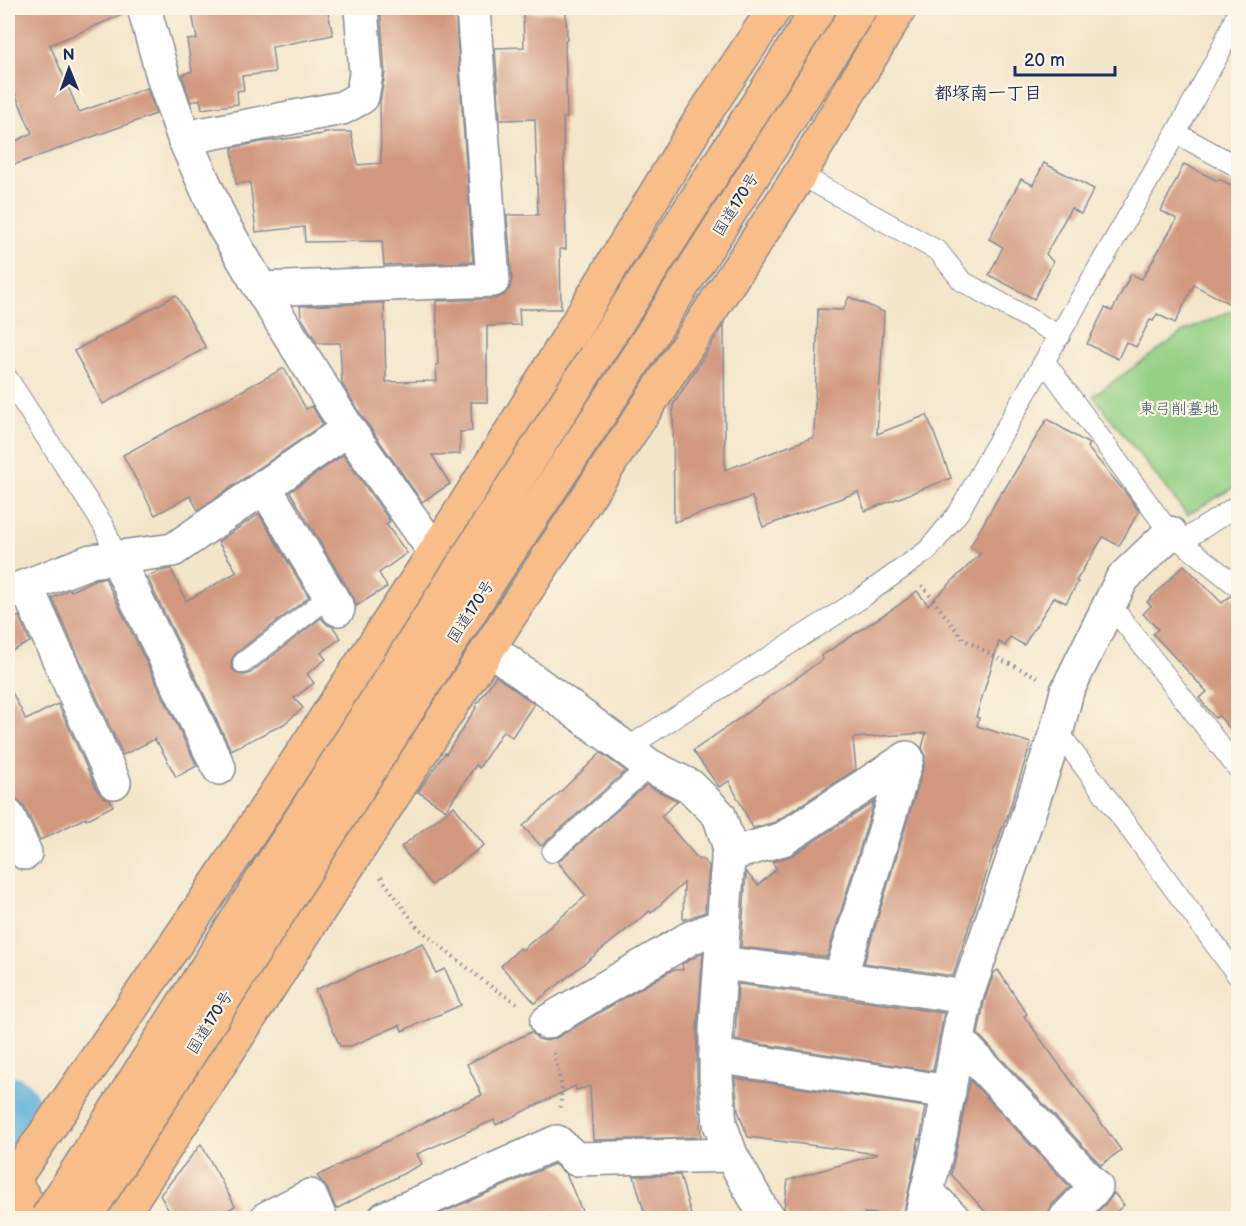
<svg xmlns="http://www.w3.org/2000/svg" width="1246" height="1226" viewBox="0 0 1246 1226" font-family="'Balsamiq Sans','Klee One',sans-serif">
<rect width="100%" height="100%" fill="#fcf5e5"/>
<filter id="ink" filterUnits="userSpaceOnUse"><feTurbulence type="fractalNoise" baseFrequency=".0167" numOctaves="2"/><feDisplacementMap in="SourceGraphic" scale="12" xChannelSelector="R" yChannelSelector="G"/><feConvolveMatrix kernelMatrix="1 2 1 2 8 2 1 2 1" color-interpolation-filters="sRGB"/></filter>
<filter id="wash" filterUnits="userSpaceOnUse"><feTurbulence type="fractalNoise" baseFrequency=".008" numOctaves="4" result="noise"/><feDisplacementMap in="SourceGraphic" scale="24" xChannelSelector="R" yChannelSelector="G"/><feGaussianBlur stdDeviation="1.35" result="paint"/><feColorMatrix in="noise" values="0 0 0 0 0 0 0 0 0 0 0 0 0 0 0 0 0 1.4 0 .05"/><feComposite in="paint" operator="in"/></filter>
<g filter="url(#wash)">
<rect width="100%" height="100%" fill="#f3e5c9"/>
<path fill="#94d085" stroke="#588072" stroke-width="1.5" d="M1238,308V485L1187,515L1093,396L1185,331Z"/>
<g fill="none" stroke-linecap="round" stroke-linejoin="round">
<path stroke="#5eb1d9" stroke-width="60" d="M8,1105L20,1124"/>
</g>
<g id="blocks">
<g fill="#d1987f">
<path d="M8,8H126V13L50,45L79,112L147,88L156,114L8,167V145L32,133L8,77Z"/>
<path d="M191,8H327L333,35L272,47L275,72L242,76L244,90L237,91L238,104L202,109L200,99L191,102L182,75L192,71L187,40L197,39Z"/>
<path d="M380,8H455L473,262L384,265L382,241L305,242L304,227L256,232L250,182L236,184L232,148L261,142L324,134V132H351L358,165L381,163L380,103L385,73Z"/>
<path d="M566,12L567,40L565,41L567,118H563L566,249H560L561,309H519L520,325L487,326V402H471L472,431L460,432V454L432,455L450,484L422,502L364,419L342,384L340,343H317L301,317L300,306L384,303L386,382L437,381L436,365L438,364L436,301L494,299L504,295L510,288L512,279L507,215H538L535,119L500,120L495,48L524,47L523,13Z"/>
<path d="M1044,163L1094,189L1081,214L1071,208L1046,254L1053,262L1034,299L989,275L1003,247L989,239L1021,179L1033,185Z"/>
<path d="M1184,164L1218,181L1219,179L1239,189V287L1230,304L1194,285L1175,323L1157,314L1153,321L1150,320L1136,347L1126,342L1118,359L1087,344L1105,308L1112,311L1131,274L1142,279L1177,219L1161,211Z"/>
<path d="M176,295L206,348L103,404L74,351Z"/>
<path d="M849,297L884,312L877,434L927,415L951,478L865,511L858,492L763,527L752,497L674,522L673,405L724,324L725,470L814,437L818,309L843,310Z"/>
<path d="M284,368L306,409L312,406L323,424L198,510L190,496L155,515L123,455Z"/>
<path d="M1047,419L1089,444L1087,447L1125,492L1139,511L1119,546L1103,537L1076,581L1078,582L1066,603L1054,597L1024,645L1010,637L1005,646L999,642L976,717L979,718L977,726L1031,743L1006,820H1005L996,847H995L953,976L864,963L925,763V755L922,748L926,733L853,738L856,769L775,822L753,828L729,781L719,787L693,751L823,659L821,656L899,605L917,591L928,605L980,554L970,547L1002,491L1003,492Z"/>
<path d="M343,455L390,521L386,524L407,553L379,573L387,587L356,606L354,599L290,492Z"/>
<path d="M259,514L309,597L236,653L232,659L231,665L233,670L239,674L245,675L250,673L321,618L328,625L332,626L341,638L321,653L326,659L307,674L314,683L294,698L303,708L284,724L231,750L147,577L160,571L171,569L186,601L237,572L218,542Z"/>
<path d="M1184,565L1222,603L1230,596L1239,599V739L1219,716L1215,718L1199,698L1207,692L1153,634L1158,629L1143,614L1151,606L1147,602Z"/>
<path d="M105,578L197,766L176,777L158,743L157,744L155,739L123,755L52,598L70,589L71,591L96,579Z"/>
<path d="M19,616L30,642L8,653V622Z"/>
<path d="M496,676L534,704L512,737L503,731L479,768L476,765L446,810L418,792L445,753L446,754L476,708L475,707Z"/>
<path d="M8,684L26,720L58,704L97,790L103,797L110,800L113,806L86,820L85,818L40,840L25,808L18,800L8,798Z"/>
<path d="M601,753L626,771L541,846L523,826L556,796Z"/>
<path d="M646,785L678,801L661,816L699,860L701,858L709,866L705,912L683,920L684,883L651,913L650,911L535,1003L501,966L520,948L522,950L586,896L558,862Z"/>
<path d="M874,802L827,957L741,947L746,872L758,885L777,869L772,862L793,855Z"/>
<path d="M454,806L484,845L431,885L401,847Z"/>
<path d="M423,943L436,973L445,969L461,1005L402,1031L400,1025L351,1046H340L315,990Z"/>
<path d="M703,953L697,1029V1077L701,1137L593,1140L590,1086L576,1090L575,1086L496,1125L494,1120L417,1154L422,1164L336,1209L327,1188L317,1176L443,1113V1112L482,1095L467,1064L531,1032L538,1039L547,1041L556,1038L672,970H683L682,964Z"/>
<path d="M998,970L1027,1014L1024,1016L1121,1150L1101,1165L978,1034L984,1002L994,973Z"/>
<path d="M738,984L837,997L944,1013L933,1071L735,1040Z"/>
<path d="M735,1078L926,1107L920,1140L918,1138L917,1153L903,1216L864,1213L869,1218H787V1214L784,1208L788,1180L878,1154L748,1137L738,1111Z"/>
<path d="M970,1080L1070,1187L1052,1205L1048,1213V1218H991L951,1174L959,1135Z"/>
<path d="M201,1144L235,1206L214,1218H173L160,1195Z"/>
<path d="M554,1164L566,1174L585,1218H430Z"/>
<path d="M680,1175L692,1218H646L634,1176Z"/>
<path d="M1114,1193L1124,1205L1109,1218H1092L1109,1200Z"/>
</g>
</g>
</g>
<g filter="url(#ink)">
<use href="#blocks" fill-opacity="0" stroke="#878a94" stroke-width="1.5"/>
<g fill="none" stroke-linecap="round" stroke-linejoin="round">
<g stroke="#878a94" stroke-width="22">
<g id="lane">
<path d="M1176,133L1238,167"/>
<path d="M799,174L938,251L962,281L1060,336"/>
<path d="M1045,362L1170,533L1238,587"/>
<path d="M8,379L104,526L116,557"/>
<path d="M1181,542L1238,505"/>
<path d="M1110,604L1238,769"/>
<path d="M243,663L330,596"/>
<path d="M1057,730L1238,976"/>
<path d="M627,748L857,601L928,550L959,512L989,457L1176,133L1221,50L1238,11"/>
<path d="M552,852L650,766"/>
</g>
</g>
<g stroke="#878a94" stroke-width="36">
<g id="street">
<path d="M144,8L165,83L184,138L222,223L261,289L348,429L435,552"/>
<path d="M184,138L342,108L362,97L366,74L361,8"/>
<path d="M261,289L493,280L473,8"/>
<path d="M264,486L338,609"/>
<path d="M116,557L219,768"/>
<path d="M26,586L114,782"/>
<path d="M8,593L91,561L173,550L348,429"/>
<path d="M489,648L650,766L690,786L719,815L729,845L716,1029V1077L720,1124L731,1155L762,1210L769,1218"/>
<path d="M8,816L25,853"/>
<path d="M728,855L783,839L907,758L840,978"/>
<path d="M721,963L840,978L966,997"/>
<path d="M547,1022L690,938L723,925"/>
<path d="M958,1040L1096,1187L1066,1218"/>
<path d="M716,1056L949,1092"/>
<path d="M927,1192L953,1218"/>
<path d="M267,1218L310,1196L320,1218"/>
<path d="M385,1218L557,1142L576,1159L731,1155"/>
<path d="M921,1218L941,1132L966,997L1057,730L1067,691L1122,579L1170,533"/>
</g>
</g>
<g stroke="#878a94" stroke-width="36">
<g id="highway">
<path d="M595,357L819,8"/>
<path d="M625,376L860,8"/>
<path d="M37,1218L13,1180L201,907L435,552L511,432L699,122L775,8"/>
<path d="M120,1218L518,603L795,182L900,8"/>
</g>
</g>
<g stroke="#878a94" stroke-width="4" stroke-dasharray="1.5 4.5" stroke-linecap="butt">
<path d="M922,585L963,639L1001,660L1038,677"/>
<path d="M381,877L417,927L490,986L520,1005"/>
<path d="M554,1053L562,1088L560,1111"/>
</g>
<use href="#lane" stroke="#fff" stroke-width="20"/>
<use href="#street" stroke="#fff" stroke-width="33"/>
<use href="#highway" stroke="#f8bd89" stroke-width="33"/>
<g stroke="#878a94" stroke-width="36" stroke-linecap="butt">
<g id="highway-bridge">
<path d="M47,1218L595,357"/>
<path d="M85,1218L492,577L625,376"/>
</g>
</g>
<use href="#highway-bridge" stroke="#f8bd89" stroke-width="33"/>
</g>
</g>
<g text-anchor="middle" stroke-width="4.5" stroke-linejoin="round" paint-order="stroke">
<g font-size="16" fill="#1b2f5e" stroke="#fcf5e5">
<text transform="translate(735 204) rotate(-58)" y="6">国道170号</text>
<text transform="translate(470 611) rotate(-57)" y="6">国道170号</text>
<text transform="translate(209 1022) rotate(-58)" y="6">国道170号</text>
</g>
<g font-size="16" fill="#395768" stroke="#fcf5e5">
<text x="1179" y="414">東弓削墓地</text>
</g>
<g font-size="18" font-weight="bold" fill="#1b2f5e" stroke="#fcf5e5">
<text x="988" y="99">都塚南一丁目</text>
</g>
</g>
<rect width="1246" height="1226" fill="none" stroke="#fcf5e5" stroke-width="30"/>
<g transform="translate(69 69) rotate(359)" stroke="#fcf5e5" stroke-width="4.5" paint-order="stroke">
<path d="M0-4.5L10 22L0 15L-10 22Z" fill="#1b2f5e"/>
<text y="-9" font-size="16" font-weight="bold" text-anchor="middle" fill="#1b2f5e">N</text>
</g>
<path d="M1015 66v9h100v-9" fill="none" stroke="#1b2f5e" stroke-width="3"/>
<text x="1024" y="66" font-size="18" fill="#1b2f5e" stroke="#fcf5e5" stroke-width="4.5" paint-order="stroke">20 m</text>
</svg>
